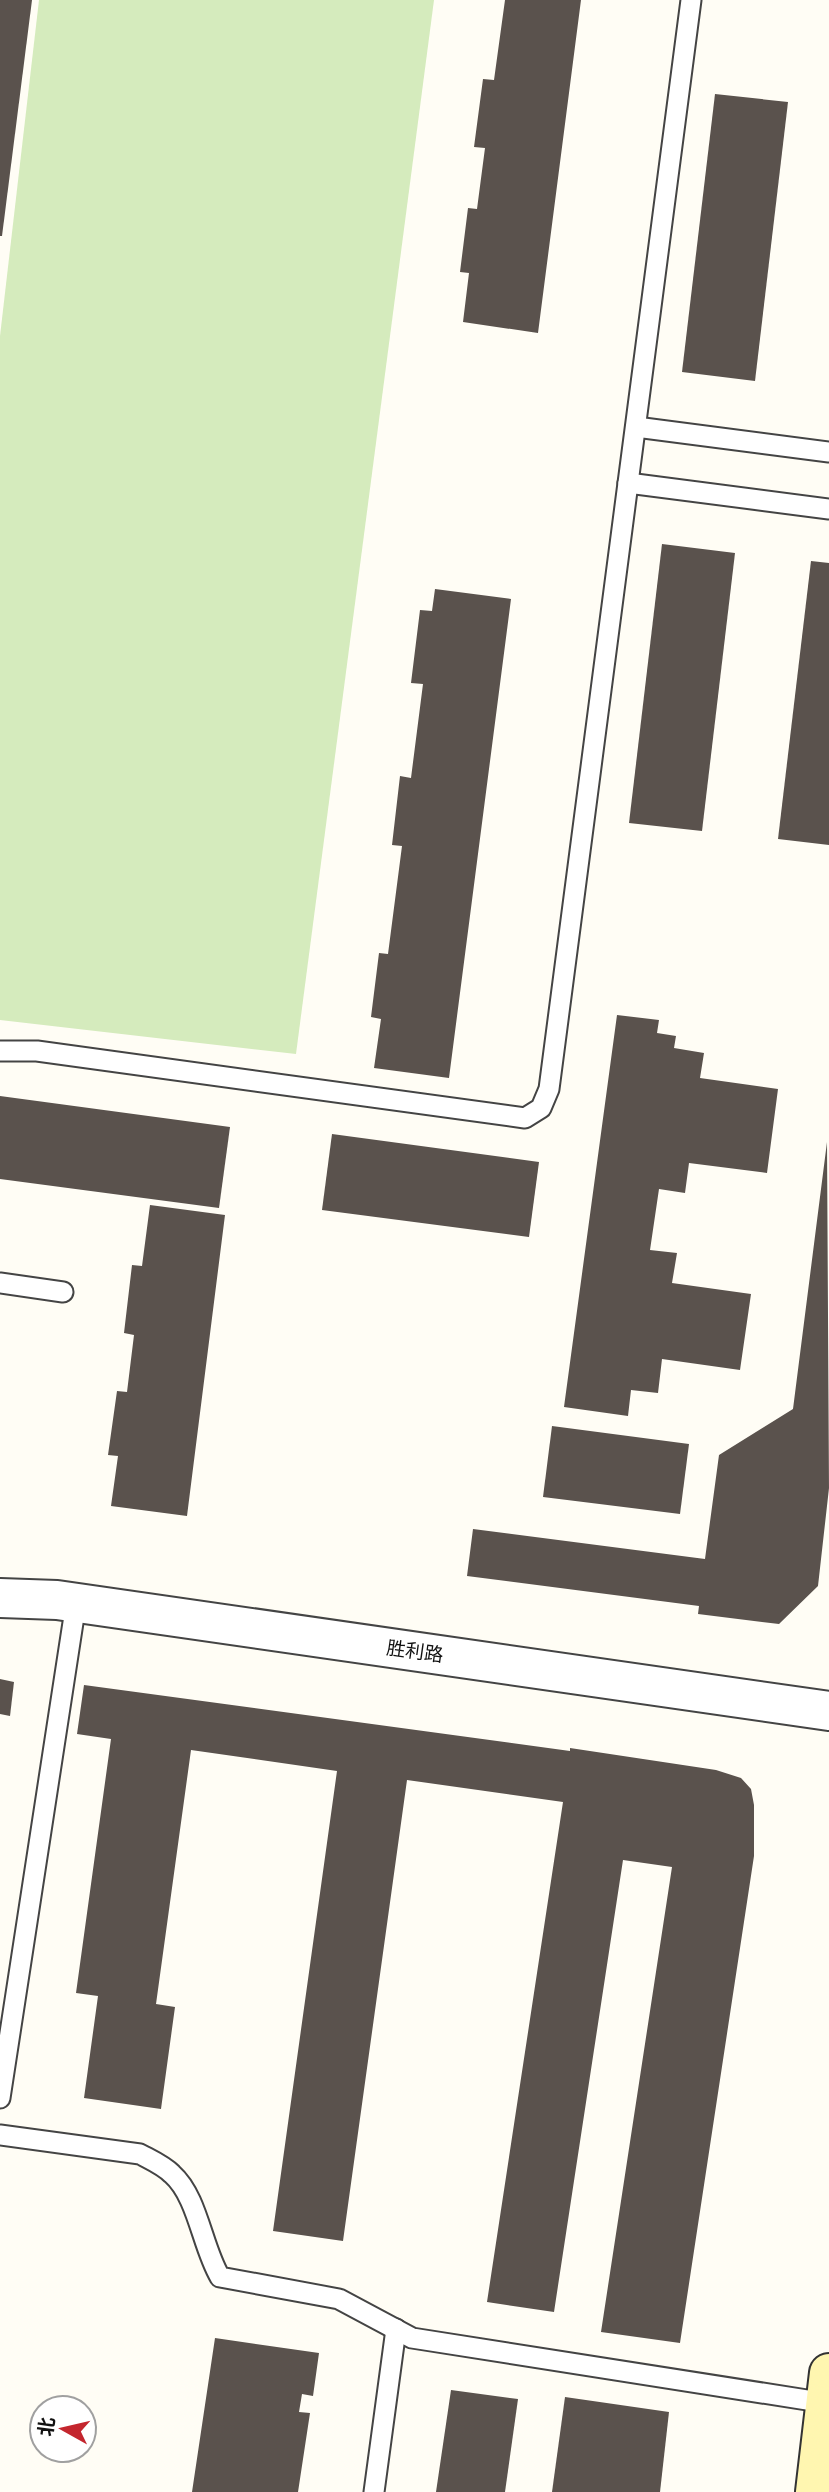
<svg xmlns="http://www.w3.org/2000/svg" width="829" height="2492" viewBox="0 0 829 2492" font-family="'Roboto Serif','Noto Sans SC',serif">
<rect width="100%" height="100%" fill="#fffdf5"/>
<path fill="#d5ebbd" d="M39,0H434L296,1054L0,1020V336Z"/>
<g fill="#5a524d">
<path d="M0,0H32L2,236H0Z"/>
<path d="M505,0H581L538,333L463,322L469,273L460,272L468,208L477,209L485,148L474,147L483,79L494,80Z"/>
<path d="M715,94L788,102L755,381L682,372Z"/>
<path d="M662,544L735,553L702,831L629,823Z"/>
<path d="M811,561L829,563V845L778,839Z"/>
<path d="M435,589L511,599L449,1078L374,1068L381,1019L371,1017L379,953L388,954L402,846L392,845L400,776L411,778L423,684L411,683L420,610L432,611Z"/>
<path d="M617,1015L659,1020L657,1033L676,1036L674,1048L704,1053L700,1078L778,1089L767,1173L689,1163L685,1193L659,1189L650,1250L677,1253L672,1283L751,1294L740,1370L662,1359L658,1393L631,1390L628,1416L564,1407Z"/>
<path d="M0,1096L230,1127L219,1208L0,1179Z"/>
<path d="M332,1134L539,1162L529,1237L322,1210Z"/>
<path d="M827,1142L829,1488L818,1586L779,1624L698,1614L699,1606L467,1576L473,1529L705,1559L719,1455L793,1409Z"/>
<path d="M150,1205L225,1215L187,1516L111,1506L118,1456L108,1455L117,1391L127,1392L134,1335L124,1333L132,1265L142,1266Z"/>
<path d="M552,1426L689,1444L680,1514L543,1497Z"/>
<path d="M0,1679L14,1682L10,1716L0,1714Z"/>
<path d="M84,1685L570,1751V1748L716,1770L741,1778L751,1789L754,1805V1856L680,2343L601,2332L672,1867L623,1860L554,2312L487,2302L563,1802L407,1780L343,2241L273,2231L337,1771L191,1750L156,2004L175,2007L161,2109L84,2098L98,1996L76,1993L111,1739L77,1734Z"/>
<path d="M215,2338L319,2353L313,2396L302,2394L299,2412L310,2413L298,2492H192Z"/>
<path d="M451,2390L518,2399L505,2492H436Z"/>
<path d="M565,2397L669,2412L660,2492H552Z"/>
</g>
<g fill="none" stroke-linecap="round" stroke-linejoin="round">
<g stroke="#444" stroke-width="23">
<g id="lane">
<path d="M636,427L829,452"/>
<path d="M628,483L829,509"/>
<path d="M0,1051H37L525,1118L541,1108L549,1089L691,0"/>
<path d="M0,1283L63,1292"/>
<path d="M0,2098L76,1603"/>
<path d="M0,2135L140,2154C151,2160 163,2165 172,2174C198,2197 202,2247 220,2277L339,2299L412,2338L826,2403"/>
<path d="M374,2492L396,2329"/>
</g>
</g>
<g stroke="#444" stroke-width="42">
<path id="street" d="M0,1598L57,1600L829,1711"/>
</g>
<g stroke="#333" stroke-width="42">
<path id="secondary" d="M815,2492L829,2373"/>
</g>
<use href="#lane" stroke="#fff" stroke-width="19"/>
<use href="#street" stroke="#fff" stroke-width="38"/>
<use href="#secondary" stroke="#fff6b0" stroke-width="38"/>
</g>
<g text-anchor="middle" stroke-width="7" stroke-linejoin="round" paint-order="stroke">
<g font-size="19" fill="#111" stroke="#fff">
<text transform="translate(415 1651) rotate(8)" y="7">胜利路</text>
</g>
</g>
<g transform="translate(63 2429) rotate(278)"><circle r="33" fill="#ffffff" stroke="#a0a0a0" stroke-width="2"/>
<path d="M0-5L12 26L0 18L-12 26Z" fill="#c4262e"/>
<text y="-10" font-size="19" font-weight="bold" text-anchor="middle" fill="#111111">北</text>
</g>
</svg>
